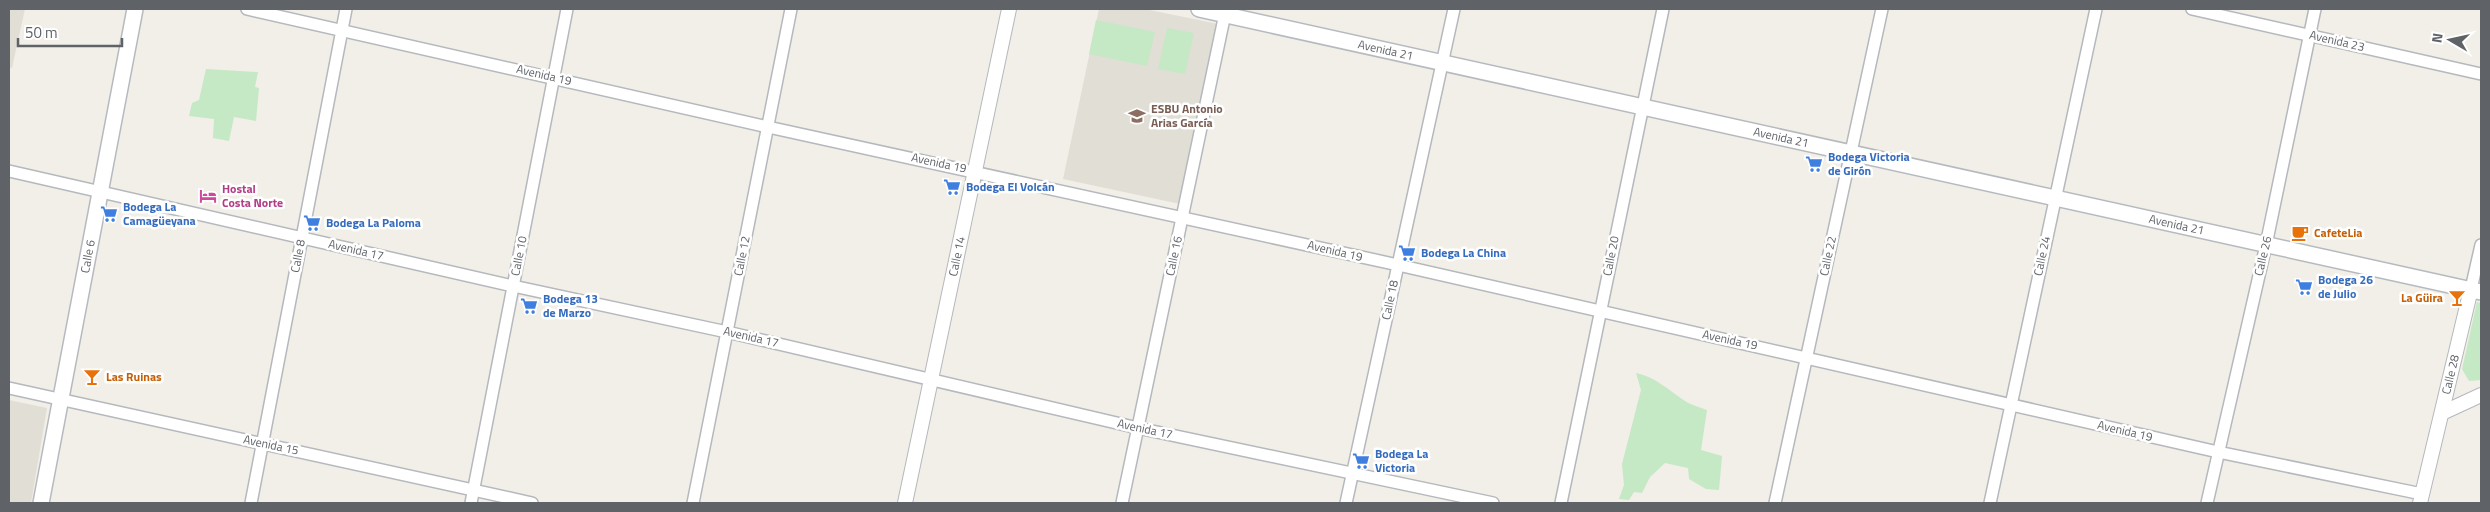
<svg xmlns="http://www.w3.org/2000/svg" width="2490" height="512" viewBox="0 0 2490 512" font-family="'Titillium Web',sans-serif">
<rect width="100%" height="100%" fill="#f1efe8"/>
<g fill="#e1ded6">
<path d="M9,9H25L12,68L9,67Z"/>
<path d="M1099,9H1145L1218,24L1180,204L1063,179Z"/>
<path d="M9,400L47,408L31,503H9Z"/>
</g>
<g fill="#c5e8c5">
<path d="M1096,20L1155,32L1147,66L1089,54Z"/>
<path d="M1167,28L1194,33L1185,74L1158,69Z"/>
<path d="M206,69L258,72L255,87L259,88L256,121L234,117L229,141L213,138L214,119L189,116L192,103L199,100Z"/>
<path d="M2477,302L2481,303V380L2469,381L2462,369Z"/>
<path d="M1636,373C1656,377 1668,390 1685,401C1691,405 1700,407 1707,410L1701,450L1722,456L1719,490L1706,489L1689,479L1688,468L1665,463L1650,477L1642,493L1634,492L1629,500L1619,499L1624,485L1622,464L1641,390Z"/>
</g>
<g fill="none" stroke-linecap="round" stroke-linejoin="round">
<g stroke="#b5b8bc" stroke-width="14">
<g id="minor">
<path d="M247,9L768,127L1398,265L2218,452L2422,494"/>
<path d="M2192,9L2481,74"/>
<path d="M9,171L513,286L727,332L1138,428L1493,503"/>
<path d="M2471,289L2481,245"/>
<path d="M9,388L532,503"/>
<path d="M251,503L346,9"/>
<path d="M471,503L567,9"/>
<path d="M693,503L791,9"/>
<path d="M1122,503L1226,9"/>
<path d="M1346,503L1454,9"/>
<path d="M1561,503L1663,9"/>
<path d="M1775,503L1882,9"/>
<path d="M1990,503L2096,9"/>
<path d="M2207,503L2266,245L2315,9"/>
</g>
</g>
<g stroke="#b5b8bc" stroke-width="16">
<g id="tertiary">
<path d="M2442,413L2481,395"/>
<path id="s1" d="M905,503L1009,9"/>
<path id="s2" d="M2420,503L2471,289"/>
</g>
</g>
<g stroke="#b6babf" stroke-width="18">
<g id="secondary">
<path id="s3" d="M1199,9L2481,292"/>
<path id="s4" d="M41,503L135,9"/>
</g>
</g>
<use href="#minor" stroke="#fff" stroke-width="11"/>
<use href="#tertiary" stroke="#fff" stroke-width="14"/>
<use href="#secondary" stroke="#fff" stroke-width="15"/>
</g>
<defs>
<g id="school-bare" transform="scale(1.35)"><path d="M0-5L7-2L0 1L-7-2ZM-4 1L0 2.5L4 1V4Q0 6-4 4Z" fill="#8d6e63" stroke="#fff" stroke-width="2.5" paint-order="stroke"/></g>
<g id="supermarket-bare" transform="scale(1.35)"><path d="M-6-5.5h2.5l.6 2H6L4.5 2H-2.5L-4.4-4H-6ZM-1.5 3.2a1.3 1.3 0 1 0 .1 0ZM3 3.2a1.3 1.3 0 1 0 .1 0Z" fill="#3f7fe0" stroke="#fff" stroke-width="2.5" paint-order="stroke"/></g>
<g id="hotel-bare" transform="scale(1.35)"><path d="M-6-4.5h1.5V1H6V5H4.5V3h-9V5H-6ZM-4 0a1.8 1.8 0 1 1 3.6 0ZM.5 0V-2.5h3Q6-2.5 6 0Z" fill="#d1479c" stroke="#fff" stroke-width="2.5" paint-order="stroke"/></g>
<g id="cafe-bare" transform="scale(1.35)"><path d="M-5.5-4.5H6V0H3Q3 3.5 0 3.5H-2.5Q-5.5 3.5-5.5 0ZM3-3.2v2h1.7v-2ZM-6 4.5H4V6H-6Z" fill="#e8710a" stroke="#fff" stroke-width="2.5" paint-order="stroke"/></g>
<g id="bar-bare" transform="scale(1.35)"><path d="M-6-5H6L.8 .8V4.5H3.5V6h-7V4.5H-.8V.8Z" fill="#e8710a" stroke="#fff" stroke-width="2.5" paint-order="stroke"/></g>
</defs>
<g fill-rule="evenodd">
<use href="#school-bare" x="1137" y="116"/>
<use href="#supermarket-bare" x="1814" y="164"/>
<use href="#supermarket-bare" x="952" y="187"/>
<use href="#hotel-bare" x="208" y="196"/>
<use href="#supermarket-bare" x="109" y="214"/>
<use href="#supermarket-bare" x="312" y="223"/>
<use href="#cafe-bare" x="2300" y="233"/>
<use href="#supermarket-bare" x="1407" y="253"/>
<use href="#supermarket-bare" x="2304" y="287"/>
<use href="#bar-bare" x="2457" y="298"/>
<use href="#supermarket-bare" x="529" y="306"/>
<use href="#bar-bare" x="92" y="377"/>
<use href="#supermarket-bare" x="1361" y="461"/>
</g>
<g text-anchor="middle" stroke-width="5" stroke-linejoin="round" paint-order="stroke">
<g font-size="12" fill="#5f6368" stroke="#fff">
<text transform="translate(2337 41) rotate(13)" y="4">Avenida 23</text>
<text dy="4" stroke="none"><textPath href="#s3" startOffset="191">Avenida 21</textPath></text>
<text transform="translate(544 75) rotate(13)" y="4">Avenida 19</text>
<text dy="4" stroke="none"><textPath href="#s3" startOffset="596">Avenida 21</textPath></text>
<text transform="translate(939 163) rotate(12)" y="4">Avenida 19</text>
<text dy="4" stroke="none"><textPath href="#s3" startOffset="1001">Avenida 21</textPath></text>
<text transform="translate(356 250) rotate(13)" y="4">Avenida 17</text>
<text transform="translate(1335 251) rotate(13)" y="4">Avenida 19</text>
<text dy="4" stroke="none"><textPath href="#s4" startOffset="251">Calle 6</textPath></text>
<text transform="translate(298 256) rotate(-79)" y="4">Calle 8</text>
<text transform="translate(519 256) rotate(-79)" y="4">Calle 10</text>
<text transform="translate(742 256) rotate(-79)" y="4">Calle 12</text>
<text dy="4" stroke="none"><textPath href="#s1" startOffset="252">Calle 14</textPath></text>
<text transform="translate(1174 256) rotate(-78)" y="4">Calle 16</text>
<text transform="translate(1611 256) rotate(-79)" y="4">Calle 20</text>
<text transform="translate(1828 256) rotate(-78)" y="4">Calle 22</text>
<text transform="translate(2042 256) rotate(-78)" y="4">Calle 24</text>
<text transform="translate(2263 256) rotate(-77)" y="4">Calle 26</text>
<text transform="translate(1390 300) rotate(-78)" y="4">Calle 18</text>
<text transform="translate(751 337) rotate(13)" y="4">Avenida 17</text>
<text transform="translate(1730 340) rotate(12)" y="4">Avenida 19</text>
<text dy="4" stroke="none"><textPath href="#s2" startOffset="132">Calle 28</textPath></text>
<text transform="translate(1145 429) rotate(12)" y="4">Avenida 17</text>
<text transform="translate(2125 431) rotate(13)" y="4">Avenida 19</text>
<text transform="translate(271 445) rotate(12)" y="4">Avenida 15</text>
</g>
<g font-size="12" font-weight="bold" fill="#785e54" stroke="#fff" text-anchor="start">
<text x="1151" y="113">ESBU Antonio<tspan x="1151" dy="14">Arias García</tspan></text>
</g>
<g font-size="12" font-weight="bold" fill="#366cbe" stroke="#fff" text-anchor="start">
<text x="1828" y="161">Bodega Victoria<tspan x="1828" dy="14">de Girón</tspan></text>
<text x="966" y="191">Bodega El Volcán</text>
<text x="123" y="211">Bodega La<tspan x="123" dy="14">Camagüeyana</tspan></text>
<text x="326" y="227">Bodega La Paloma</text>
<text x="1421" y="257">Bodega La China</text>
<text x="2318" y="284">Bodega 26<tspan x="2318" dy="14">de Julio</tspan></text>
<text x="543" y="303">Bodega 13<tspan x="543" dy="14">de Marzo</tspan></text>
<text x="1375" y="458">Bodega La<tspan x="1375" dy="14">Victoria</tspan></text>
</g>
<g font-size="12" font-weight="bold" fill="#b23c85" stroke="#fff" text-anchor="start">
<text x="222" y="193">Hostal<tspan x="222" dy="14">Costa Norte</tspan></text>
</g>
<g font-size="12" font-weight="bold" fill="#c56008" stroke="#fff" text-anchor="start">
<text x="2314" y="237">CafeteLia</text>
<text x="2443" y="302" text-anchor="end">La Güira</text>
<text x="106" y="381">Las Ruinas</text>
</g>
</g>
<rect width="2490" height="512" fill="none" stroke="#5f6368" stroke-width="20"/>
<g transform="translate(2450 40) rotate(279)" stroke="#ffffff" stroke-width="4" paint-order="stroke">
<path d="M0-4L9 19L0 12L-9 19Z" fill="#5f6368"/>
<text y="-8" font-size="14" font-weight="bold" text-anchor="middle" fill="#5f6368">N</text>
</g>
<path d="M18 38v8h104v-8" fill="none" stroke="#5f6368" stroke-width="2.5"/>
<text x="25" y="38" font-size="15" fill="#5f6368" stroke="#ffffff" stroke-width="4" paint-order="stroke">50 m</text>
</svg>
